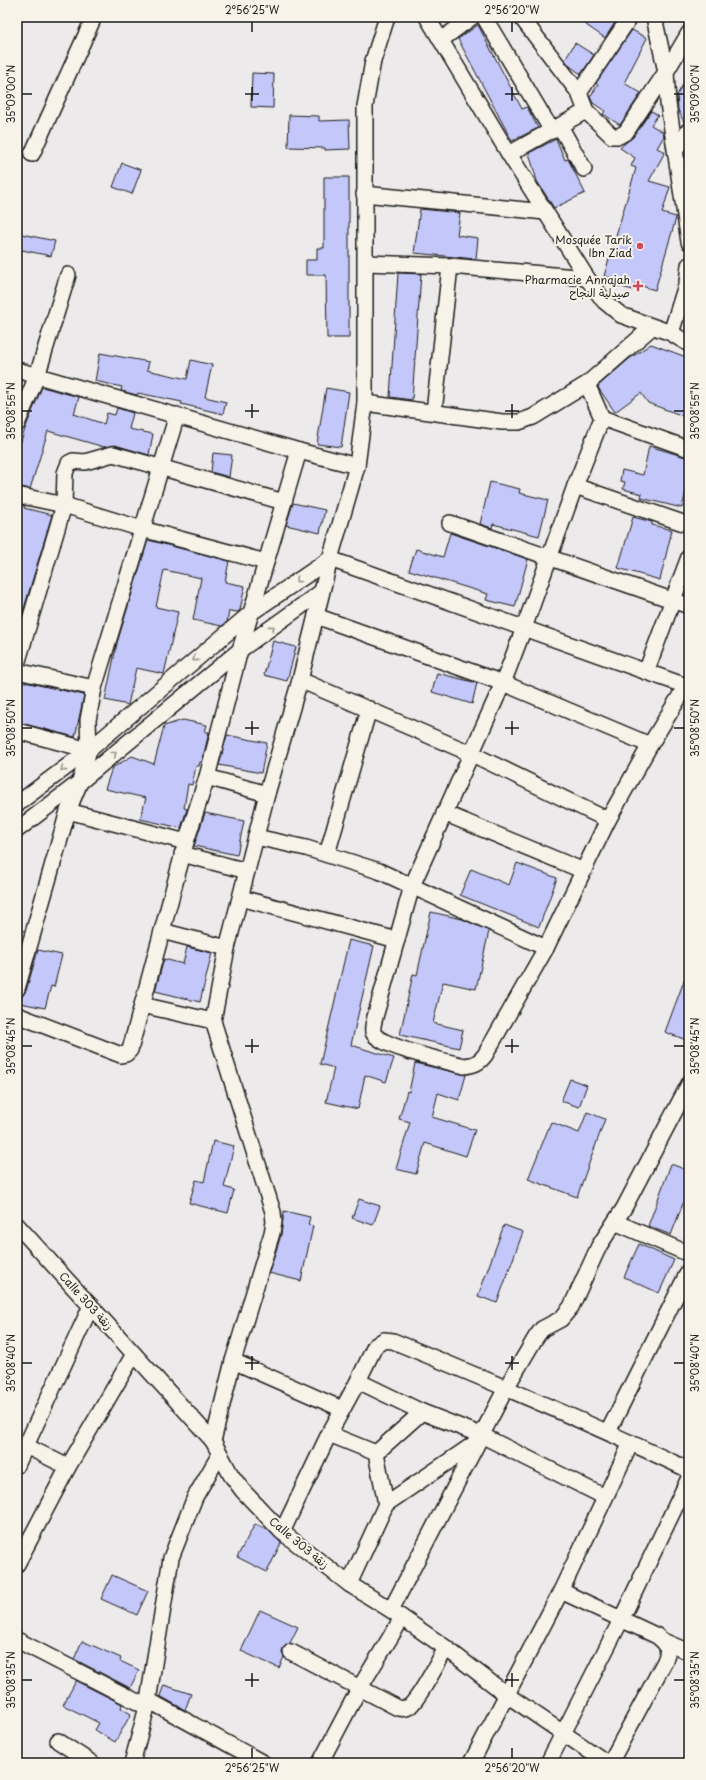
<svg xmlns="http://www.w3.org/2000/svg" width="706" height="1780" viewBox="0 0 706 1780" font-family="'Playpen Sans','Playpen Sans Arabic',sans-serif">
<rect width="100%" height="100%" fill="#edeaeb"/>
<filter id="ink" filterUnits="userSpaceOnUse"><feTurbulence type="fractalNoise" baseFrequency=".025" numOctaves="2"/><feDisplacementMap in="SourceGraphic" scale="8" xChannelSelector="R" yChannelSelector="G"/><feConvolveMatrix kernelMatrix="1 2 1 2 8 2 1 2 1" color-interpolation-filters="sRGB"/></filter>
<g filter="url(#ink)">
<g fill="#c3c7f9" stroke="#1c1c1c">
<path d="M592,17H617L615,21H616L605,38L586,25Z"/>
<path d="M478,25L522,109L527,107L538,128L512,141L458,39Z"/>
<path d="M632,30L647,38L624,83L641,93L620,125L603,114L605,111L593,103L590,97L598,85L596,83Z"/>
<path d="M575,43L594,55L581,74L571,67L565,60Z"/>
<path d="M252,73L274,74L273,108L251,107Z"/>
<path d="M689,74V121L684,122L678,110L677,95Z"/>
<path d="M651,111L658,115L651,125L663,132L664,136L657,148L665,152L649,181L670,187L662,213L676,217V218L655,290L635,284L633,290L610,284L612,278L604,276L636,168L631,166L635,158L620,148L624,144L633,137Z"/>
<path d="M289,115L319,116V121L349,120L350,149L325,150V148L288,147Z"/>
<path d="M556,139L565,160L568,159L585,193L554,208L537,181L529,153Z"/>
<path d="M122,163L141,170L132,194L113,187Z"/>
<path d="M324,177H349V338H327L326,275H306V260H317V248H324Z"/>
<path d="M420,209L460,213L457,235L478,238L476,259L414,253Z"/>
<path d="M17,233L55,241L51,256L17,249Z"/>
<path d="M398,273L421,274L412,400L390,397Z"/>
<path d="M651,344L689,358V409L686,417L648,403L641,393L615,412L599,389L598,386L629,359Z"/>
<path d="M100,353L149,362L147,370L187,379L191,360L212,365L205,397L226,402L223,414L181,404L182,402L138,393L137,395L121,391L122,387L95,381Z"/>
<path d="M42,387L79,397L74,414L104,424L107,413L115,415L117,408L133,413L129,429L153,434L149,455L115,445L104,447L48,431L30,489L17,486V453L25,429Z"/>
<path d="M326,388L349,392L341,447L317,444Z"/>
<path d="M649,446L689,458V488L687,487L682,508L641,498L642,494L623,489L625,482L620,481L622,470L643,475Z"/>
<path d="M213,453L232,455L229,477L211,472Z"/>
<path d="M490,482L520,489L519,493L548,500L539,536L493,524L492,528L480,524Z"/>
<path d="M293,503L325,510L320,533L286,525Z"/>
<path d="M17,504L25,506L24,508L52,515L19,625L17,624Z"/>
<path d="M633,517L652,522V525L672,530L660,580L618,568Z"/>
<path d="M450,533L528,559L515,607L486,600L488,594L409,570L416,549L443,557Z"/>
<path d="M148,540L229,561L225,582L245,586L240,610L238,612L229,611L227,622L222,626L193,620L201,578L164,570L156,607L178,612L164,674L136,668L128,705L105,700L117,643Z"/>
<path d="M273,641L296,647L287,681L264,675Z"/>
<path d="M437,673L477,683L472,704L432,692Z"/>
<path d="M20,681L84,695L75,737L17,722V692Z"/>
<path d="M183,720L207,725L205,732H209L202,762H200L199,766H196L192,785L188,784L184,808L187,809L181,828L140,819L146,798L105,789L112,768L132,756L154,764L164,726Z"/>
<path d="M227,735L267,743L261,773L219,765Z"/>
<path d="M205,813L244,821L237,855L194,846Z"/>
<path d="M517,863L557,878L539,927L460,895L471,869L509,885Z"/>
<path d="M431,912L462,919L489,931L476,989L443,982L433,1023L463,1030L459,1048L400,1035L413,974L417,975Z"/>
<path d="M349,940L374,946L351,1045L394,1058L386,1082L365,1075L358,1109L326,1102L334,1068L320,1064Z"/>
<path d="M187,947L212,953L200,1002L155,991L164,959L183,964Z"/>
<path d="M38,950L62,955L54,987L51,986L45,1008L20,1003L22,996L26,991Z"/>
<path d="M688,970H689V1041L665,1032Z"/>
<path d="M415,1063L466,1075L459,1100L438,1093L432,1117L475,1130L466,1156L425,1143L416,1174L396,1169L410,1122L399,1119L407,1091L409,1092Z"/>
<path d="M570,1079L587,1085L579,1107L561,1101Z"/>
<path d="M587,1112L605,1119L577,1197L528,1179L551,1122L579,1133Z"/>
<path d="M213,1141L234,1146L224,1187L234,1190L228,1213L189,1203L196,1180L204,1182Z"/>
<path d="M671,1164L689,1171V1188L671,1235L648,1226Z"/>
<path d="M359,1199L380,1206L373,1225L352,1218Z"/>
<path d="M284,1211L310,1217L308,1225L313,1226L301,1281L269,1273L281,1235Z"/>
<path d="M504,1225L523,1232L497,1303L478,1296Z"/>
<path d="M639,1244L674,1260L659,1293L624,1277Z"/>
<path d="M255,1524L268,1530L281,1543L267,1572L237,1557Z"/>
<path d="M112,1575L148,1591L137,1615L101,1599Z"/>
<path d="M260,1610L298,1627L290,1643L283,1648L282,1653L284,1657L279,1668L241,1651Z"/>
<path d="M82,1641L121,1658L120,1661L139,1670L130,1688L74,1659Z"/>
<path d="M76,1681L122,1704L121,1708L131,1714L115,1742L95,1730L99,1723L63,1705Z"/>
<path d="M164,1685L191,1694L185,1710L160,1696Z"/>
</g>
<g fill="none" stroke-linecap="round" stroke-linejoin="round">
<g stroke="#1c1c1c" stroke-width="18">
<g id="street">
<path d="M427,17L509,154L587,278L604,301L621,315L671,333L689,344"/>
<path d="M484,17L552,131"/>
<path d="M521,17L579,93L586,111L612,136H619L626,132L666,72L654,17"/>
<path d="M689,33L666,72L668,103L689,242"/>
<path d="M441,40L472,17"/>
<path d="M579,93L630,17"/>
<path d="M560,126L584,169"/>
<path d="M676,150L689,130"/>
<path d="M32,154L94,17"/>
<path d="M509,154L586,111"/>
<path d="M364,194L545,212"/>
<path d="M366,263L450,266L587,278"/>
<path d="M671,333L687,282L689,265"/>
<path d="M17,370L299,451L357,466"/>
<path d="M587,384L602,418L689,449"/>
<path d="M365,403L502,422H519L533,417L587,384L652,327"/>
<path d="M434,412L450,266"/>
<path d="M602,418L575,486L524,628L503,683L412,886L375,1017C374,1021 372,1028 373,1032C376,1046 449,1062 464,1066C474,1065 479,1063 485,1055L546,948L608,820L650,745L686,686"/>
<path d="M17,424L37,376L68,275"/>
<path d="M575,486L689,525"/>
<path d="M17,495L64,505L142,529L266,562"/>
<path d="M450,523L689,606"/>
<path d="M316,616L503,683L650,745"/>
<path d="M17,664L64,505L65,473L69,463L73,461L85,462L113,454L284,502"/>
<path d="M17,671L94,688"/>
<path d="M646,672L689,557"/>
<path d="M300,680L472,754L608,820"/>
<path d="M17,731L89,750"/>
<path d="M207,777L267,794"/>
<path d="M17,804L89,750L252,612L330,559L689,687"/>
<path d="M68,811L186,842"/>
<path d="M444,813L584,871"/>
<path d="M17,830L80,782L240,650L321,592"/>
<path d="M256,837L306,848L379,871L546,948"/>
<path d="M182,854L247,871"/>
<path d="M327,854L369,709"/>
<path d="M241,898L397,940"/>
<path d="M162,931L227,948"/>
<path d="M17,989L68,811L80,782L89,750L88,720L94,688L177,415"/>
<path d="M142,1005L213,1021"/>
<path d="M17,1015L121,1055L126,1054L130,1050L186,842L207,777L240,650L299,451"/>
<path d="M615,1222L689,1254"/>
<path d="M17,1225L213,1441L231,1475L243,1491L282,1532L349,1584L391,1610L446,1648L507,1695L607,1763"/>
<path d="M233,1361L342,1409"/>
<path d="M358,1381L422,1412L481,1435L605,1497"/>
<path d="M608,1432L689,1270"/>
<path d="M329,1434L376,1453"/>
<path d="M213,1441L233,1361L272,1233L274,1222L273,1212L213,1021L227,948L267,794L300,680L330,559L357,466L365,403V106L373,61L387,17"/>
<path d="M26,1446L68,1467"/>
<path d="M376,1453L422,1412"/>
<path d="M376,1453L386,1504"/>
<path d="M17,1465L91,1306"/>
<path d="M282,1532L329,1434L358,1381L375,1346L384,1340L393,1341C493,1382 592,1424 689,1470"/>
<path d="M17,1564L68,1467L134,1354"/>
<path d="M349,1584L386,1504L477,1442"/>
<path d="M561,1591L657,1636C668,1645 670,1648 665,1661L610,1763"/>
<path d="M391,1610L506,1388L536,1337L542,1329L561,1319L571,1307L599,1246L624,1208L689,1084"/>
<path d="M17,1640L147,1707"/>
<path d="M663,1641L689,1652"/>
<path d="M291,1652L398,1708C403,1709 406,1709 410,1706C421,1696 438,1662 446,1648"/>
<path d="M148,1700L263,1763"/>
<path d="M58,1741L92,1763"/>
<path d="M132,1763L147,1707L171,1558L195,1497L220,1454"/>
<path d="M320,1763L359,1689L402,1618"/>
<path d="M471,1763L561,1591L631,1443"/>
<path d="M548,1763L621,1620L689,1478"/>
</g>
</g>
<use href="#street" stroke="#f7f3e8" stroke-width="15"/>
</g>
<defs><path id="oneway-chevron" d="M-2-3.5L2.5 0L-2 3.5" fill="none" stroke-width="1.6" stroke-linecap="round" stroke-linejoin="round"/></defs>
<g stroke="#94928c">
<use href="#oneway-chevron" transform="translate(298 580) rotate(146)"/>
<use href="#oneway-chevron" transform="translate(272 628) rotate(-36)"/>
<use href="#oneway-chevron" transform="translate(195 659) rotate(140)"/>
<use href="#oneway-chevron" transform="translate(114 754) rotate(-39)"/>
<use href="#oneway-chevron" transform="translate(63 769) rotate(143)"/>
</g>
</g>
<path fill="none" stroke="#1c1c1c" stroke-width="1.5" d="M252,22V32M512,22V32M252,87V101M512,87V101M22,94H32M245,94H259M505,94H519M674,94H684M252,404V418M512,404V418M22,411H32M245,411H259M505,411H519M674,411H684M252,721V735M512,721V735M22,728H32M245,728H259M505,728H519M674,728H684M252,1039V1053M512,1039V1053M22,1046H32M245,1046H259M505,1046H519M674,1046H684M252,1356V1370M512,1356V1370M22,1363H32M245,1363H259M505,1363H519M674,1363H684M252,1673V1687M512,1673V1687M22,1680H32M245,1680H259M505,1680H519M674,1680H684M252,1748V1758M512,1748V1758"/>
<g fill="#d1495b" stroke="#f7f3e8" stroke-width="1.5">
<circle cx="640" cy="246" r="4"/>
<path d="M636 280h4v4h4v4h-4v4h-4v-4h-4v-4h4z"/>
</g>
<g text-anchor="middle" stroke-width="4" stroke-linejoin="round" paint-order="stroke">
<g font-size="11" fill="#1c1c1c" stroke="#f7f3e8" text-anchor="end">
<text x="632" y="244">Mosquée Tarik<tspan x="632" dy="13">Ibn Ziad</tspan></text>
<text x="630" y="284">Pharmacie Annajah<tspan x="630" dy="13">صيدلية النجاح</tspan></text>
</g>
<g font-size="11" fill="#1c1c1c" stroke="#f7f3e8">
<text transform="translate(86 1301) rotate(48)" y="4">Calle 303 زنقة</text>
<text transform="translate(299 1543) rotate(40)" y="4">Calle 303 زنقة</text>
</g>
</g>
<rect width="706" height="1780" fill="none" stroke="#f7f3e8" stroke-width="44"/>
<rect x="22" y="22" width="662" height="1736" fill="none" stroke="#1c1c1c" stroke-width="1.5"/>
<g font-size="10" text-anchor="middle" fill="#1c1c1c">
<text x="252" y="14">2°56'25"W</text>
<text x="512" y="14">2°56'20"W</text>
<text transform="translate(11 94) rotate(-90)" y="4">35°09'00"N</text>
<text transform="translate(695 94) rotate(-90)" y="4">35°09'00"N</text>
<text transform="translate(11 411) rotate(-90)" y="4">35°08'55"N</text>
<text transform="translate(695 411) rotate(-90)" y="4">35°08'55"N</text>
<text transform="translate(11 728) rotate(-90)" y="4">35°08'50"N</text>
<text transform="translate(695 728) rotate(-90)" y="4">35°08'50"N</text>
<text transform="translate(11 1046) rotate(-90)" y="4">35°08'45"N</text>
<text transform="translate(695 1046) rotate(-90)" y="4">35°08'45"N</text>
<text transform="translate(11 1363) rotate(-90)" y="4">35°08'40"N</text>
<text transform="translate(695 1363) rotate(-90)" y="4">35°08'40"N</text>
<text transform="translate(11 1680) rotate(-90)" y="4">35°08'35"N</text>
<text transform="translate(695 1680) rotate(-90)" y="4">35°08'35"N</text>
<text x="252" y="1772">2°56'25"W</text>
<text x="512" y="1772">2°56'20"W</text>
</g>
</svg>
